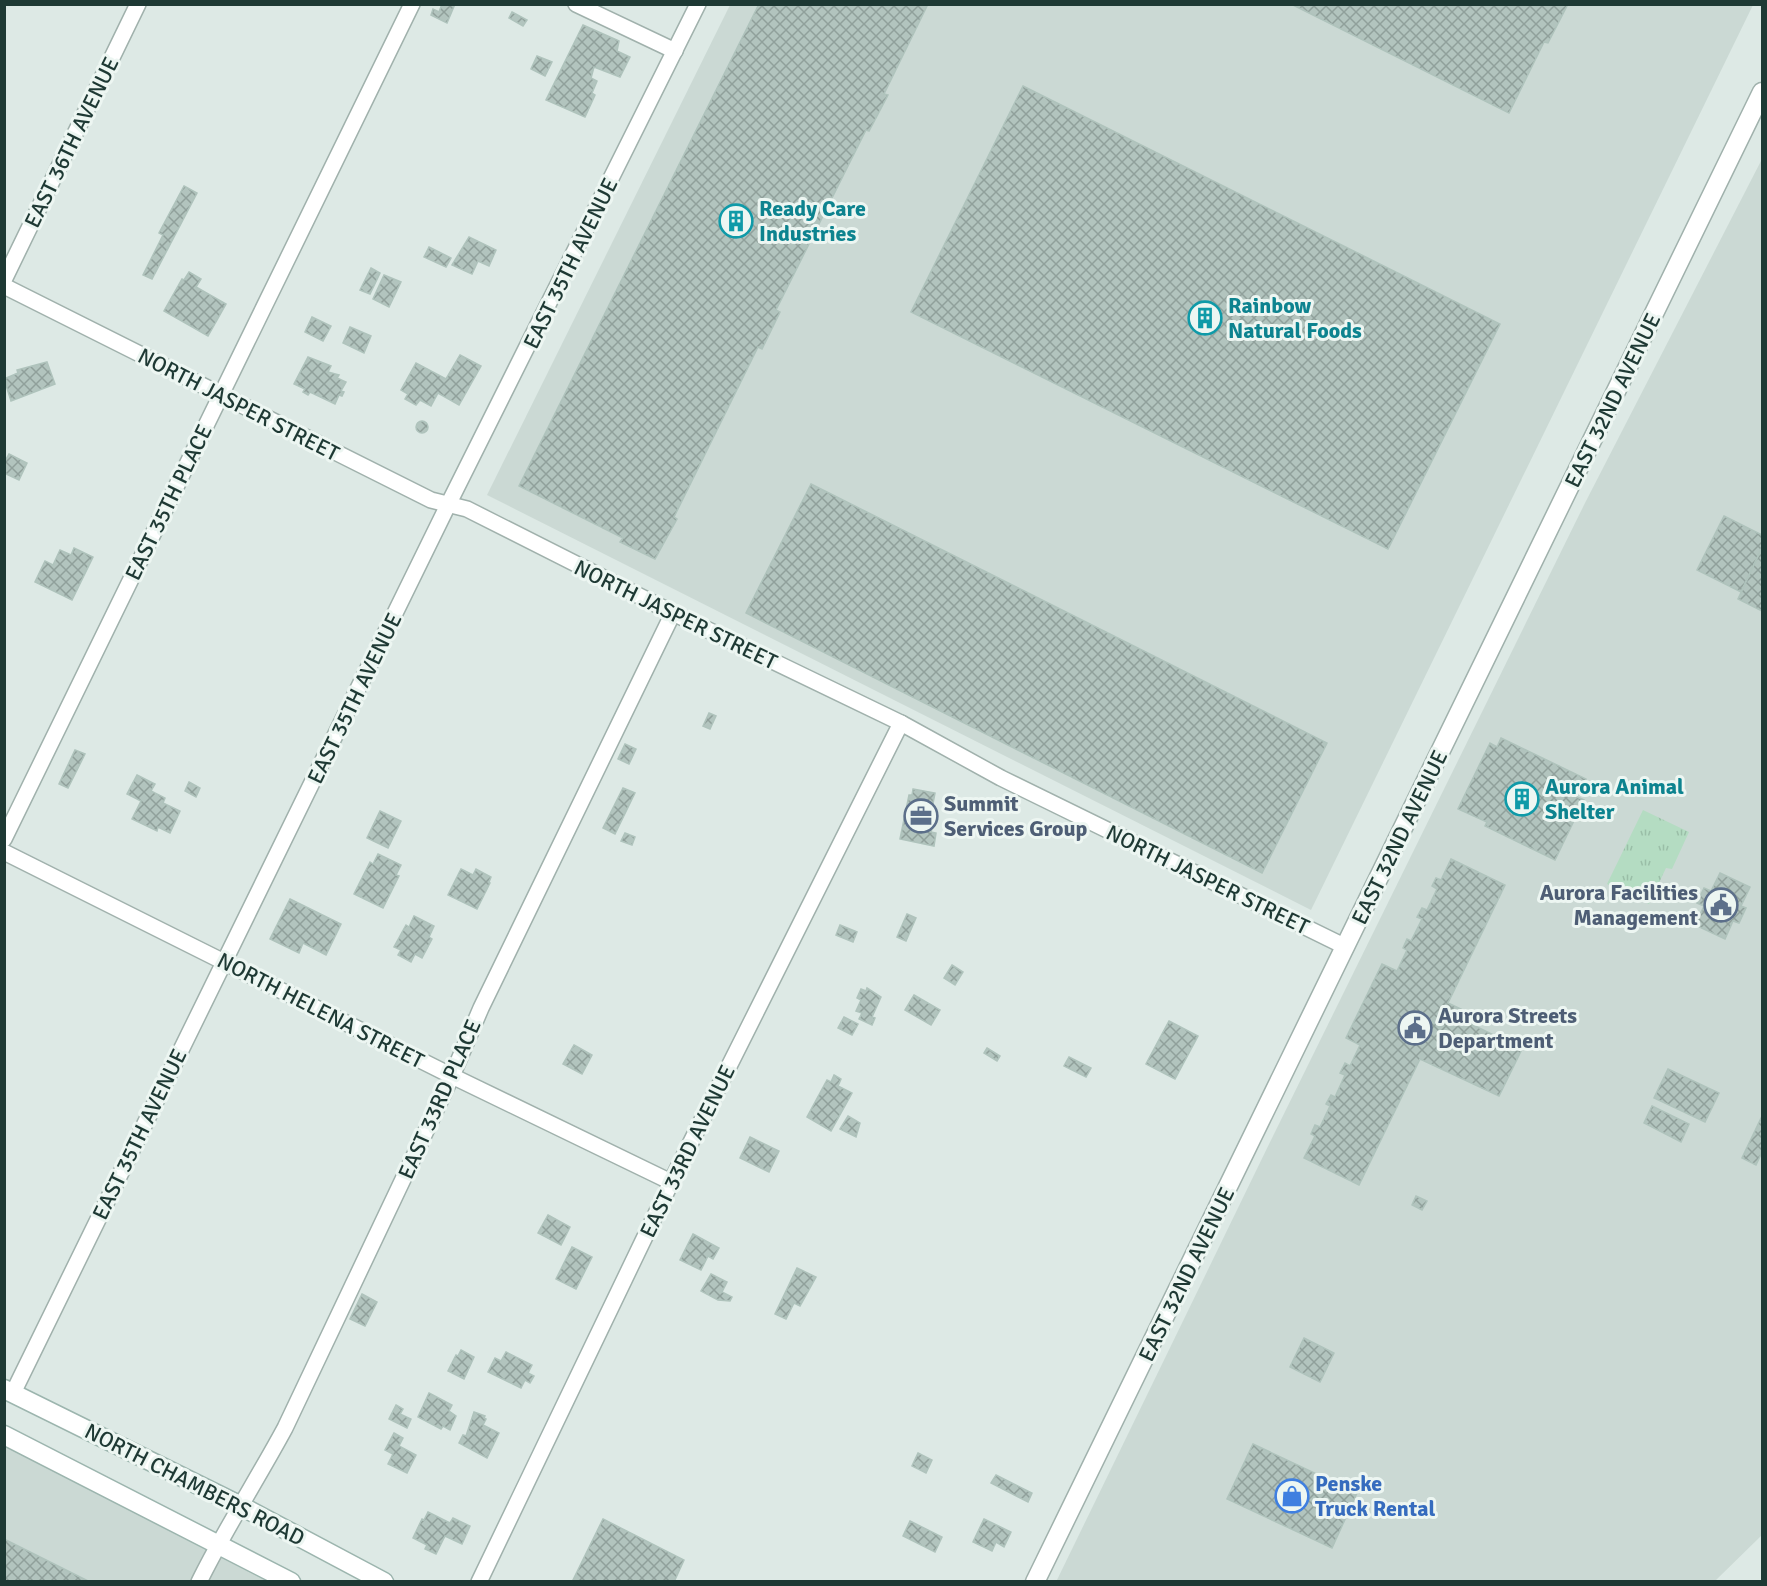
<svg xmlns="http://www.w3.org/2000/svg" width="1767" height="1586" viewBox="0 0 1767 1586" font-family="Signika,sans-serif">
<defs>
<pattern id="park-tufts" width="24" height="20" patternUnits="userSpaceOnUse" patternTransform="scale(1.5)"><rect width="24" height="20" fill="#b4dcc2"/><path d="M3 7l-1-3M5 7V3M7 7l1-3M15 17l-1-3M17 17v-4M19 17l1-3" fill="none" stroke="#9abea7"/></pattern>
<pattern id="building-cross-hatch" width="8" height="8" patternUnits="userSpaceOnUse" patternTransform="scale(1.5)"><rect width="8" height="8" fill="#b2c4be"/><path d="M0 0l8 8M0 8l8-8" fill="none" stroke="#90a09b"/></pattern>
</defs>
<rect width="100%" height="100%" fill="#dde9e5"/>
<g fill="#cbd9d4">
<path d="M730,5H1753L1311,910L487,495Z"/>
<path d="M1762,159V1535L1715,1581L1056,1582L1274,1134L1585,503Z"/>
<path d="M5,1440L275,1581H5Z"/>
</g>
<path fill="url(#park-tufts)" d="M1643,810L1689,832L1672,869L1666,868L1649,904L1607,884Z"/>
<g fill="url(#building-cross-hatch)" stroke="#afc3bc" stroke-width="1.5">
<path d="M442,4H455L447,23L431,15L433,9L439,12Z"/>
<path d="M759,4H928L884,94L888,95L869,131L866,130L776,310L780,312L762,349L758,347L674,517L677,519L655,559L620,542L623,538L519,486Z"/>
<path d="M1291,4H1568L1548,43L1544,42L1509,113Z"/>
<path d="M512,12L527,20L523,26L509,18Z"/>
<path d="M583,25L619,41L617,51L630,57L620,77L594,67L591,78L597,81L592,93L595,95L585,117L546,100Z"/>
<path d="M537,56L552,62L545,76L531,69Z"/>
<path d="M1023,86L1500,324L1388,549L911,312Z"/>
<path d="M184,186L197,193L152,279L143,275L163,235L159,233Z"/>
<path d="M469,237L496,250L489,266L478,261L472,274L452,265Z"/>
<path d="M429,247L451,258L446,267L424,257Z"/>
<path d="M371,268L380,273L370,294L360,290Z"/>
<path d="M189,272L201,279L196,287L226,304L208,336L164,311L182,279L184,280Z"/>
<path d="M384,275L401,282L389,307L373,299Z"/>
<path d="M312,317L331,326L323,341L305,332Z"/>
<path d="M350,327L371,336L364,353L343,343Z"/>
<path d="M460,355L481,366L459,405L438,393L431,406L420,400L416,405L405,399L408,394L401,390L416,363L446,379Z"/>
<path d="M308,357L331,366L328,372L339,375L337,378L346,382L341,391L344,392L342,396L339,395L335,404L310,392L308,395L303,392L305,389L294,384Z"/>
<path d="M47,362L55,384L11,401L4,379L18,373L17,370Z"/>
<circle cx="422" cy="427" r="6"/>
<path d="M9,454L27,463L19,480L4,473V463Z"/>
<path d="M811,484L1327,743L1262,873L746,613Z"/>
<path d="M1724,516L1762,535V547L1741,592L1697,570Z"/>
<path d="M74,548L93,557L72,600L35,582L45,561L53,565L60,550L71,555Z"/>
<path d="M1762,548V611L1738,599Z"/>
<path d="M709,713L716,716L710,729L703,726Z"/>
<path d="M1501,738L1586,779L1577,797L1584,800L1555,860L1485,826L1487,822L1458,809L1490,743L1497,747Z"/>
<path d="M625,744L636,749L629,764L618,759Z"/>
<path d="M75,750L85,754L68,788L59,784Z"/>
<path d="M137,775L155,784L151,791L165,798L163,803L180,811L170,833L158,827L157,831L132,819L141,801L127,794Z"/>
<path d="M189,782L200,788L196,797L185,791Z"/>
<path d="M623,788L635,793L615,834L603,828Z"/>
<path d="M913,789L935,793L929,824L933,825L931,832L936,833L934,846L900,839L909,795H912Z"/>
<path d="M380,811L401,821L388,848L367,838Z"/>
<path d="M625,833L635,837L632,845L621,841Z"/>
<path d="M378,854L401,865L396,875L399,876L383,908L354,894L370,862L373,864Z"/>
<path d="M1451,859L1505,885L1448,1003L1461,1009L1457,1017L1522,1049L1499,1096L1420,1059L1359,1185L1304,1158L1315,1136L1311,1134L1315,1125L1320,1127L1330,1106L1326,1104L1331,1095L1335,1097L1345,1075L1340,1073L1345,1063L1350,1066L1360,1045L1346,1038L1382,964L1397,971L1407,950L1403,948L1407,939L1411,941L1422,919L1417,917L1422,908L1427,910L1437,889L1432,886L1436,878L1441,880Z"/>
<path d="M461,869L473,875L476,869L491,877L489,882L490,883L477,909L448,895Z"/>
<path d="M1720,873L1750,887L1741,906L1746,908L1739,923L1733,921L1725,939L1695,925L1704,906L1697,903L1704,888L1711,891Z"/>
<path d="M290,899L341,924L326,955L303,943L299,953L270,939Z"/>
<path d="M907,914L916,918L906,941L897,937Z"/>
<path d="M414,916L434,926L429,937L432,939L422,958L415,954L411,962L398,955L401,950L394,947L406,925L409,927Z"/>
<path d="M840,925L857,932L853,942L836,935Z"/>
<path d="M952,965L963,972L955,985L944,978Z"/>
<path d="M867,988L881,997L872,1017L875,1018L872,1025L859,1019L862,1013L856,1011L861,1000L857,998L861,989L866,991Z"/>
<path d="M914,995L940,1010L931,1025L905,1010Z"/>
<path d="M844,1017L858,1024L852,1035L838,1028Z"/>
<path d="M1169,1021L1198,1036L1175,1079L1146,1064Z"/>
<path d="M574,1045L592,1055L582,1074L563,1064Z"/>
<path d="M987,1048L1000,1056L997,1061L984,1053Z"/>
<path d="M1069,1057L1091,1068L1086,1077L1064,1066Z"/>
<path d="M1668,1069L1719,1093L1705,1122L1654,1098Z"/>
<path d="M834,1075L841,1079L838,1086L852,1093L831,1131L807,1117L827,1080L831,1082Z"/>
<path d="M1652,1106L1689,1124L1681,1142L1644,1123Z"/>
<path d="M848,1116L860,1123L856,1137L840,1129Z"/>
<path d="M1762,1116V1152L1756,1165L1742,1158Z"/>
<path d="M750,1137L779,1151L769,1172L740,1158Z"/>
<path d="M1416,1196L1427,1201L1422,1210L1412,1205Z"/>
<path d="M548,1215L570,1227L561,1245L538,1233Z"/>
<path d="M693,1234L719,1248L713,1259L708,1256L701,1270L680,1260Z"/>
<path d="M572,1247L592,1257L576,1289L556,1279Z"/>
<path d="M797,1268L816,1277L800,1306L794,1303L786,1319L775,1314Z"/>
<path d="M711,1274L727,1282L722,1292L732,1297L730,1301L718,1300L701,1291Z"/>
<path d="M362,1294L377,1302L365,1326L350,1319Z"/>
<path d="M1304,1338L1334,1353L1320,1382L1290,1367Z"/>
<path d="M461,1350L474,1357L464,1379L448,1371L456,1355L458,1356Z"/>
<path d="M506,1352L532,1365L528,1373L534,1376L530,1383L525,1380L521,1388L488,1372L495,1358L501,1361Z"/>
<path d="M429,1393L452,1405L449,1411L456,1416L450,1430L443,1426L441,1429L418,1417Z"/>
<path d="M396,1405L403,1409L400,1414L411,1419L407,1428L389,1419Z"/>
<path d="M474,1412L485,1416L484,1418L486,1419L483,1425L499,1433L487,1458L459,1443L463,1435L466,1436Z"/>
<path d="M394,1433L403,1438L399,1446L416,1455L407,1473L388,1464L393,1454L385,1450Z"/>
<path d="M1253,1444L1357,1493L1332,1548L1227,1499Z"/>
<path d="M918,1453L932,1460L926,1473L912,1466Z"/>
<path d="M996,1475L1032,1493L1028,1502L991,1483Z"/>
<path d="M428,1512L450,1523L453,1518L470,1526L462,1544L445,1536L436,1554L425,1549L427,1545L413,1538L422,1519L424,1520Z"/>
<path d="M603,1519L684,1560L674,1582H572Z"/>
<path d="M984,1519L1011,1532L1004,1547L996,1542L992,1551L973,1542Z"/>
<path d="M910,1521L942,1537L935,1552L903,1536Z"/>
<path d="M4,1539L90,1582H4Z"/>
</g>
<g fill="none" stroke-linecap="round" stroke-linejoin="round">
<g stroke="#a0b1ac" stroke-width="18">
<g id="minor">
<path d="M576,4L675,51"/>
<path d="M4,280L138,4"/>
<path d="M4,286L431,500L467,509L673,613L901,723L1001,778L1346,947"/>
<path d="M4,839L412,4"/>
<path d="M4,852L452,1076L671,1182"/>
<path d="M13,1393L448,505L698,4"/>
<path d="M199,1582C225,1529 257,1480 285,1428L452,1076L481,1008L673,613"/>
<path d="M479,1582L677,1170L901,723"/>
</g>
</g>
<g stroke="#a0b1ac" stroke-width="21">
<path id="tertiary" d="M1035,1582L1762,92"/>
</g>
<g stroke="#9cb5ae" stroke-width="21">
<g id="secondary">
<path d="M4,1389L241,1506L384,1582"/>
<path d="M4,1435L291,1582"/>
</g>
</g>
<use href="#minor" stroke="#fff" stroke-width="15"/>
<use href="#tertiary" stroke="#fff" stroke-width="18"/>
<use href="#secondary" stroke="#fff" stroke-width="18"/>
</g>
<defs>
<g id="building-ring" transform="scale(1.725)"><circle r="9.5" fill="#edf6f2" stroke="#0f9aa8" stroke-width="1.5"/><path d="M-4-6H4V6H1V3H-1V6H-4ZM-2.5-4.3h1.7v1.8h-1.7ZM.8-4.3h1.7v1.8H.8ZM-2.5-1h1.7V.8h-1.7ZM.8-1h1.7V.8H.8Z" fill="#0f9aa8"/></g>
<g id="office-ring" transform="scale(1.725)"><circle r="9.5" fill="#edf6f2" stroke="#5c6f8a" stroke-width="1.5"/><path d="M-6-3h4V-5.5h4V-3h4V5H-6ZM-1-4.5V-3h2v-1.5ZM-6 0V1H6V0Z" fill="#5c6f8a"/></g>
<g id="civic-ring" transform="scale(1.725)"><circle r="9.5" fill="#edf6f2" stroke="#5c6f8a" stroke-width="1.5"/><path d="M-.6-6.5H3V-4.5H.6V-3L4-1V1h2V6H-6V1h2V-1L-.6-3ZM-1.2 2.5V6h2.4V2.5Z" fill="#5c6f8a"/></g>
<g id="shop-ring" transform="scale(1.725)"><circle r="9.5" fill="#edf6f2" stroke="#3f7fe0" stroke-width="1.5"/><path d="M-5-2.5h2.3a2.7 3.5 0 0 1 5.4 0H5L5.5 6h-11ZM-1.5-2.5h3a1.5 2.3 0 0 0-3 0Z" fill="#3f7fe0"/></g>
</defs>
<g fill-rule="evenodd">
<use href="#building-ring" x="736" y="221"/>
<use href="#building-ring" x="1205" y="318"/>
<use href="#building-ring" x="1522" y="799"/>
<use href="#office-ring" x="921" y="816"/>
<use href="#civic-ring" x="1721" y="905"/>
<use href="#civic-ring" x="1415" y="1028"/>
<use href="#shop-ring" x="1292" y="1496"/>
</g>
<g text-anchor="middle" stroke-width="6" stroke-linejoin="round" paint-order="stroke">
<g font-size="22" fill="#1e3934" stroke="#edf6f2">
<text transform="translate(71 142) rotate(-64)" y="8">EAST 36TH AVENUE</text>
<text transform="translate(570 263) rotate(-64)" y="8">EAST 35TH AVENUE</text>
<text transform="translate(1612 400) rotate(-64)" y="8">EAST 32ND AVENUE</text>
<text transform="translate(239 404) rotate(27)" y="8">NORTH JASPER STREET</text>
<text transform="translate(168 502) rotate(-64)" y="8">EAST 35TH PLACE</text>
<text transform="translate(676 614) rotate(26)" y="8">NORTH JASPER STREET</text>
<text transform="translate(354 698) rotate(-64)" y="8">EAST 35TH AVENUE</text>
<text transform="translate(1399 837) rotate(-64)" y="8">EAST 32ND AVENUE</text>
<text transform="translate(1208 879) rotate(26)" y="8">NORTH JASPER STREET</text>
<text transform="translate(321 1010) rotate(27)" y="8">NORTH HELENA STREET</text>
<text transform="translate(439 1099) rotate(-66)" y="8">EAST 33RD PLACE</text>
<text transform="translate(139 1134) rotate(-64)" y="8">EAST 35TH AVENUE</text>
<text transform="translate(687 1151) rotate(-64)" y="8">EAST 33RD AVENUE</text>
<text transform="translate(1186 1274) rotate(-64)" y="8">EAST 32ND AVENUE</text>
<text transform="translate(195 1484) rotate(27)" y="8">NORTH CHAMBERS ROAD</text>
</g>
<g font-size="22" font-weight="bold" fill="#0d838f" stroke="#edf6f2" text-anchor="start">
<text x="759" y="216">Ready Care<tspan x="759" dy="25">Industries</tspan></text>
<text x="1228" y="313">Rainbow<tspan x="1228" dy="25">Natural Foods</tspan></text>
<text x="1545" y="794">Aurora Animal<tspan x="1545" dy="25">Shelter</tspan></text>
</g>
<g font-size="22" font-weight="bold" fill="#4e5e75" stroke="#edf6f2" text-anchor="start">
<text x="944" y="811">Summit<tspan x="944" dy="25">Services Group</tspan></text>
<text x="1698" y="900" text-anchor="end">Aurora Facilities<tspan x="1698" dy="25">Management</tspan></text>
<text x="1438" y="1023">Aurora Streets<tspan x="1438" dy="25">Department</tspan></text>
</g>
<g font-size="22" font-weight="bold" fill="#366cbe" stroke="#edf6f2" text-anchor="start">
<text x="1315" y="1491">Penske<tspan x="1315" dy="25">Truck Rental</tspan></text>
</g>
</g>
<rect width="1767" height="1586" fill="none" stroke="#1e3934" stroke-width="12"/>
</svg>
